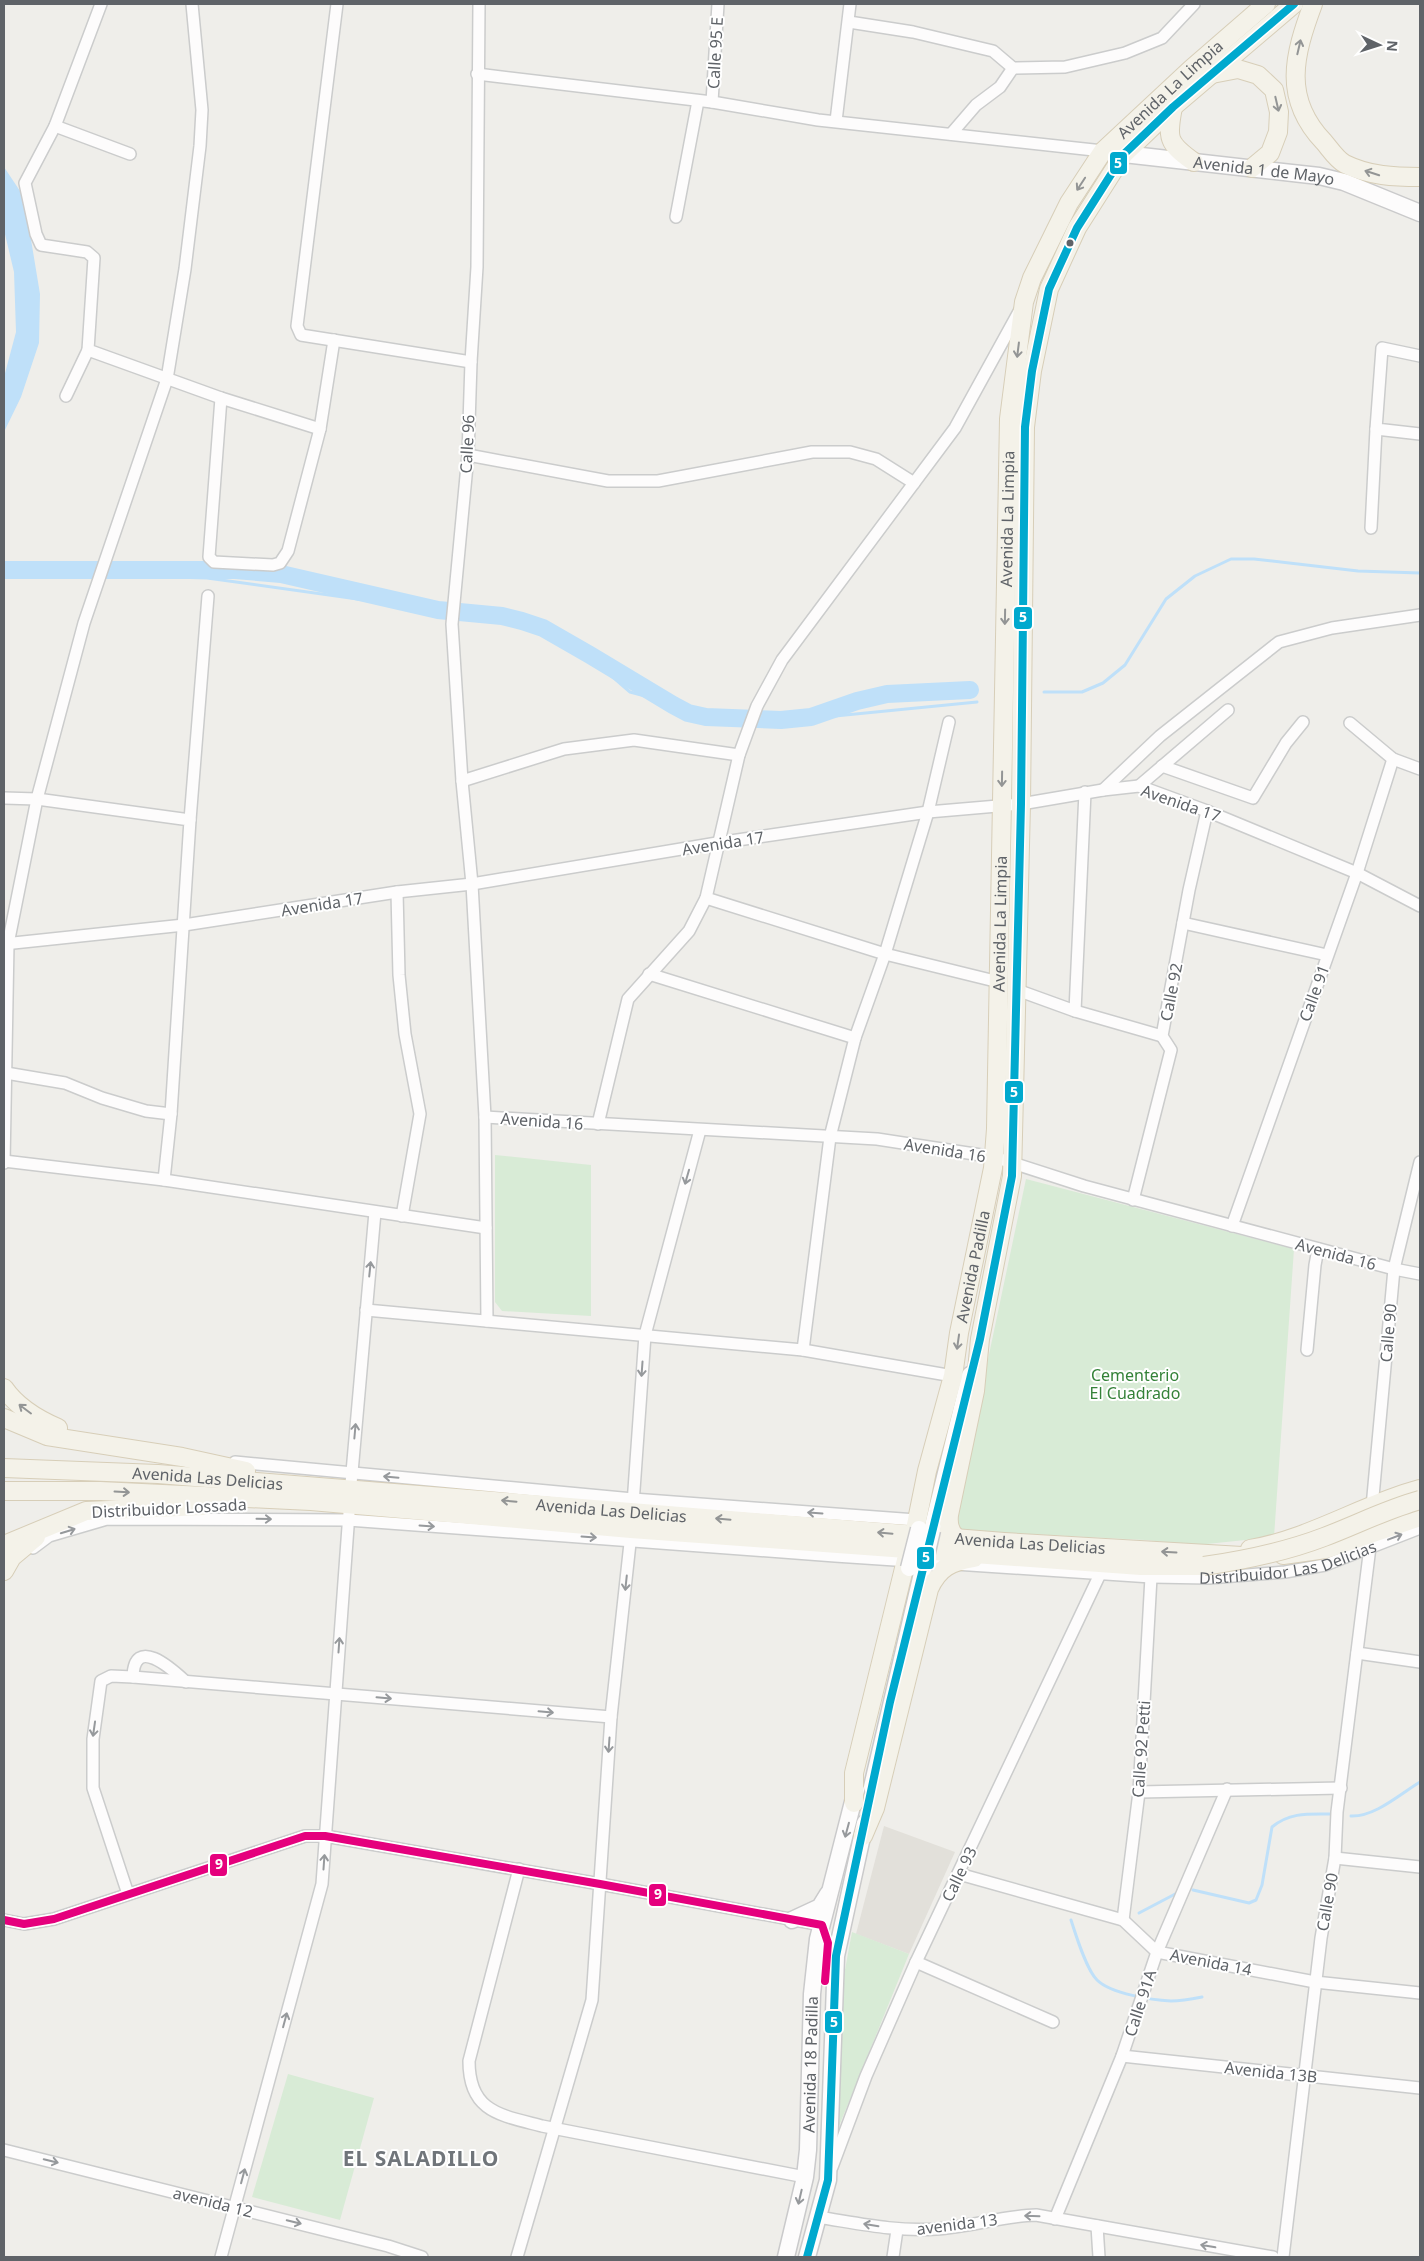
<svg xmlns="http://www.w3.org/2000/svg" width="1424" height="2261" viewBox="0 0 1424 2261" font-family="'Noto Sans',sans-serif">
<rect width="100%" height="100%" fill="#efeeea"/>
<path fill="#e2e0da" d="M884,1826L955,1852L909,1954L856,1934Z"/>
<g fill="#d8ebd6">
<path d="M495,1155L591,1165V1316L502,1311L495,1302Z"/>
<path d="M1026,1179L1294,1249L1274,1537L1197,1545L1145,1540L952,1530Z"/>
<path d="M852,1932L909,1954L835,2136L844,1975Z"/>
<path d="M288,2074L374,2098L340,2220L252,2197Z"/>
</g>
<path fill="#bfe0f9" d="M4,167L24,197L40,294L39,343L21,397L4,432V377L16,332L14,272L4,230Z"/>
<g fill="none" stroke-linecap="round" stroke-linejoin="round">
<g stroke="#bfe0f9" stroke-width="3">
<path d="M4,575H97"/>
<path d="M103,575L207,578L450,612"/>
<path d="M456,612L555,627L630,692L748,724"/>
<path d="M1044,692H1082L1103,683L1125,665L1166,599L1195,576L1231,559H1254L1358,571L1420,573"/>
<path d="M754,724L977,702"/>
<path d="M1351,1816C1375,1817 1400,1794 1420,1782"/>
<path d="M1193,1890L1249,1903L1256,1900L1262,1885L1272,1827C1290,1812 1309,1814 1332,1814"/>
<path d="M1139,1913L1179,1892"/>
<path d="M1071,1920C1076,1935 1086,1969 1097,1980C1111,1994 1153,2000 1171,2001C1181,2001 1192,1999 1202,1997"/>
</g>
<path stroke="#bfe0f9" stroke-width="18" d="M4,570H235L281,574L438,610L502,616L522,621L543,628L590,655L673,705L688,713L706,717L781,720L811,717L857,701L887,694L970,690"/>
<g stroke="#cbcccc" stroke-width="14">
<g id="street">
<path d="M101,4L55,126L25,183L36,234L41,245L87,252L94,258L88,350L221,398L320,429"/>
<path d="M337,4L297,326L301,335L471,362"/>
<path d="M479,4L477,267L471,362L468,455L452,624L462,781L472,884L485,1117L487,1321"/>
<path d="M849,22L913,32L993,51L1013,68L1065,67L1125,53L1162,38L1194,4"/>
<path d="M477,74L712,102L818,120L1103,151"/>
<path d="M712,102L718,4"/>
<path d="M836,121L850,4"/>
<path d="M55,126L130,154"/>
<path d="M951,134L976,105L1000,87L1013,68"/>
<path d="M676,217L698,101"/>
<path d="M1420,356L1382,348L1376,429L1420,434"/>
<path d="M66,396L88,350"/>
<path d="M221,398L209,557L214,562L273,565L280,563L288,551L320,429L334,340"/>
<path d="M468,455L608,481H658L812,452H850L876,459L914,483"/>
<path d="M1371,528L1376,429"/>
<path d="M1350,723L1393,759L1420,769"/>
<path d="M1162,766L1253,798L1286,743L1303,722"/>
<path d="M462,781L564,749L634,740L739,755"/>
<path d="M1139,786L1228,710"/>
<path d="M1103,790L1160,736L1279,642L1332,628L1420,615"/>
<path d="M4,798L37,799L190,820L171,1114L164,1180"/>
<path d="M190,820L208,596"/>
<path d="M397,892L399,975L405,1034L420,1114L402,1216"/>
<path d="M706,898L885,954L999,982"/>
<path d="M1183,923L1327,955"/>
<path d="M4,944L184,925L397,892L472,884L717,843L928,812L1021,804L1103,790L1139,786L1207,811L1357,873L1420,906"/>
<path d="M649,974L855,1038"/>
<path d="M1017,990L1075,1011L1162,1036"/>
<path d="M1075,1011L1085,792"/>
<path d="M6,1073L65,1083L102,1098L146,1111L171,1114"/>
<path d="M485,1117L877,1139L994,1157L1084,1186L1394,1269L1420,1274"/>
<path d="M598,1124L628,999L689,931L706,898L739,755L757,706L782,660L955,428L1020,310"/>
<path d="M4,1161L164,1180L486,1228"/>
<path d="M4,1163L8,944L37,799L84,623L167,379L185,269L200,146L202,110L192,4"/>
<path d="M1133,1200L1171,1050L1162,1036L1189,890L1207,811"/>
<path d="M1232,1226L1357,873L1393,759"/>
<path d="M366,1310L803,1350L953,1376"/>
<path d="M803,1350L830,1137L855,1038L885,954L928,812L949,722"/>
<path d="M1307,1350L1315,1265L1318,1249"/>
<path d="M235,1462L633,1499L916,1520"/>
<path d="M350,1495L375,1212"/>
<path d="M1372,1507L1394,1269L1420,1162"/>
<path d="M632,1518L645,1335L700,1130"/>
<path id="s1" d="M33,1548L49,1536L107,1519L348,1520L835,1556L1151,1577L1209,1578L1285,1572L1325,1565L1420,1528"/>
<path d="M1357,1653L1420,1662"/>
<path d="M133,1677C134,1635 171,1668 186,1682"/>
<path d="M1139,1792L1341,1788"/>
<path d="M1335,1858L1420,1867"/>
<path d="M519,1869L469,2061C469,2112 500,2115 542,2126L805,2177"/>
<path d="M959,1874L1123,1920L1157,1952L1315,1982L1420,1993"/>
<path d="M128,1894L93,1788V1739L101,1681L111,1676L133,1677L611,1717"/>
<path d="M4,1920L24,1924L54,1919L305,1836H325L600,1884L822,1925"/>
<path d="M1123,1920L1139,1792L1151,1577"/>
<path d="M916,1962L1053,2022"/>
<path d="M1122,2056L1420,2088"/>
<path d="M4,2150L388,2246L422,2257"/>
<path d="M832,2167L866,2076L916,1962L1101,1572"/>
<path d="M817,2217C857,2223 896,2232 936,2229C970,2227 1002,2216 1036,2215L1273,2257"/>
<path d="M1055,2219L1122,2056L1157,1952L1227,1789"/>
<path d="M1097,2226L1099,2257"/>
<path d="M221,2257L322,1884L349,1513"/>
<path d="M517,2257L592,2000L611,1717L631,1534"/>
<path d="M893,2257L897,2230"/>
<path d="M1283,2257L1321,1938L1335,1858L1337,1812L1370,1547"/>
</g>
</g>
<g stroke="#cacacb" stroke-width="19">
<g id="secondary">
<path id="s2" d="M1115,153L1319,176L1344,182L1420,213"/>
<path d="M932,1530L970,1375"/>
<path d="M872,1787L923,1569"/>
<path d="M792,1920L820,1907L828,1894"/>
<path id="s3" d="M786,2257L805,2177L808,2150L812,1994L818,1939L856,1790"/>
<path d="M807,2257L828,2180L836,1956L865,1823"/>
</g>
</g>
<g stroke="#d7ceb8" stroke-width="20">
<g id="primary">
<path d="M1313,4C1294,55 1282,98 1324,142C1330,149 1337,160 1345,164C1369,176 1395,177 1420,177"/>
<path d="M1212,74L1238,69L1258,75L1274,90L1279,112L1278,132L1270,153L1252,168"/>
<path d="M1173,107C1167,138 1167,143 1194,162"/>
<path d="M4,1388C17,1407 37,1419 58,1428"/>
<path d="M4,1418L47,1436L182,1457L246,1471"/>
<path id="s4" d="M4,1468L158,1474L1004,1542L1242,1556"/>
<path d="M4,1491H100L311,1501L631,1529L988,1555L1141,1566H1204"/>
<path id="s5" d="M914,1535L927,1471L953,1376L959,1333L993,1168L996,1129L1009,419L1024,302L1032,278L1069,203L1103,151L1191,69L1266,4"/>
<path d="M957,1538C949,1532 948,1524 949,1515L975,1391L980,1339L1012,1176L1021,804L1025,427L1032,371L1049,289L1077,228L1124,154L1173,107L1294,4"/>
<path d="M4,1545L86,1511L203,1506"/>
<path d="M1250,1549C1310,1539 1363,1504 1420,1489"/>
<path d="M1283,1555L1326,1549L1420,1517"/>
<path d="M4,1571L12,1557L36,1537"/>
<path d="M854,1803V1773L908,1552"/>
<path d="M863,1836L875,1808L929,1589C939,1567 951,1562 974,1558"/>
</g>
</g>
<use href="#street" stroke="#fdfcfc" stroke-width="11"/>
<use href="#secondary" stroke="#fdfcfc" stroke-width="16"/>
<use href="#primary" stroke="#f4f2e9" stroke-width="18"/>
<g stroke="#cacacb" stroke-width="19" stroke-linecap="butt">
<g id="secondary-bridge">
<path d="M909,1568L919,1529"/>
<path d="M923,1569L932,1530"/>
</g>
</g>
<g stroke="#d7ceb8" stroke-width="20" stroke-linecap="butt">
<path id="primary-bridge" d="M1204,1566C1245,1560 1285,1552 1324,1537C1356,1525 1387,1509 1420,1500"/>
</g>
<use href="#secondary-bridge" stroke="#fdfcfc" stroke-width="16"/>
<use href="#primary-bridge" stroke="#f4f2e9" stroke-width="18"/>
<g stroke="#fff" stroke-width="11">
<path id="bus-1" d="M807,2257L828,2180L836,1956L890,1702L980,1339L1012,1176L1021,804L1025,427L1032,371L1049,289L1077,228L1124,154L1173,107L1294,4"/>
</g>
<g stroke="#fff" stroke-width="11">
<path id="bus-2" d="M4,1920L24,1924L54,1919L305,1836H325L600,1884L822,1925L828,1943L825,1981"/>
</g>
<use href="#bus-1" stroke="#00a9ce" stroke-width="8"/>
<use href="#bus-2" stroke="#e5007d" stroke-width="8"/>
</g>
<defs><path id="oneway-shaft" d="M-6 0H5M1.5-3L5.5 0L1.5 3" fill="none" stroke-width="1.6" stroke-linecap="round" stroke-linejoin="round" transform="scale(1.25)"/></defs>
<g stroke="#939595">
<use href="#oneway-shaft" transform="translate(1299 47) rotate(-77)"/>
<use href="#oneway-shaft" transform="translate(1277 104) rotate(77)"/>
<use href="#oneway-shaft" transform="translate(1372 173) rotate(-162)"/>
<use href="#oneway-shaft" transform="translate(1081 184) rotate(123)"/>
<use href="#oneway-shaft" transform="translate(1018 350) rotate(97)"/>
<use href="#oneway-shaft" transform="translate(1005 617) rotate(91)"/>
<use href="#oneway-shaft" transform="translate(1002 779) rotate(91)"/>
<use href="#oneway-shaft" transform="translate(958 1342) rotate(98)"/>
<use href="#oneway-shaft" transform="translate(25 1409) rotate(-143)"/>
<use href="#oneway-shaft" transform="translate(122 1492) rotate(3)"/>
<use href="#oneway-shaft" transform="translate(509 1501) rotate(-175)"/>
<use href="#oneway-shaft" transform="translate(723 1519) rotate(-175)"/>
<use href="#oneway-shaft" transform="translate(885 1533) rotate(-175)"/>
<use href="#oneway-shaft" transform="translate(1169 1552) rotate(-177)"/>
</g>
<g stroke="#96999c">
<use href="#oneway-shaft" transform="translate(687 1177) rotate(106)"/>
<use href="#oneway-shaft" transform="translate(370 1269) rotate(-84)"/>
<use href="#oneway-shaft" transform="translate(642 1369) rotate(94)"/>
<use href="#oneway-shaft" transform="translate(355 1431) rotate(-85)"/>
<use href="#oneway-shaft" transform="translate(391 1477) rotate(-175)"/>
<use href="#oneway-shaft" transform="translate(815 1513) rotate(-176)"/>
<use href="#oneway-shaft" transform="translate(264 1519) rotate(1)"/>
<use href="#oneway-shaft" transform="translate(427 1526) rotate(4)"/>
<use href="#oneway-shaft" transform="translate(68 1531) rotate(-17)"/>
<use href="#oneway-shaft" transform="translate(589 1537) rotate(4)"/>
<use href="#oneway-shaft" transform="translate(1395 1537) rotate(-21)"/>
<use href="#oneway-shaft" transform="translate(626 1583) rotate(96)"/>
<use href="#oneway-shaft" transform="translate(339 1645) rotate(-86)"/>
<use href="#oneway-shaft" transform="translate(384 1698) rotate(5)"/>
<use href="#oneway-shaft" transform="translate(546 1712) rotate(5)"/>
<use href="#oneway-shaft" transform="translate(94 1729) rotate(98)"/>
<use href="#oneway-shaft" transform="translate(609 1745) rotate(94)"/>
<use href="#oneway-shaft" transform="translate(847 1830) rotate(105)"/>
<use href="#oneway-shaft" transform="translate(324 1862) rotate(-86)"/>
<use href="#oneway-shaft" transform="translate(285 2020) rotate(-75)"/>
<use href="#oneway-shaft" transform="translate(51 2161) rotate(14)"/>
<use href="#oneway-shaft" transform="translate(243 2176) rotate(-75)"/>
<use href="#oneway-shaft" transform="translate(800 2197) rotate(103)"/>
<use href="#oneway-shaft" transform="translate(1032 2216) rotate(-178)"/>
<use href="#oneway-shaft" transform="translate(294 2222) rotate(14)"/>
<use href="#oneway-shaft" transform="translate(871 2225) rotate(-171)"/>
<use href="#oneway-shaft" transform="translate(1208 2246) rotate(-170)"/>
</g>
<circle fill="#5f6368" stroke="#fff" stroke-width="2" cx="1070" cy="243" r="4.5"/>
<g text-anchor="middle" stroke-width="4" stroke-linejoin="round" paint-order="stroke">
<g font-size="16" fill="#5f6368" stroke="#fff">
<text transform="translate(715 53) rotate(-87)" y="6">Calle 95 E</text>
<text dy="6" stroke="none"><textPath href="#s5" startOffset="1505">Avenida La Limpia</textPath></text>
<text dy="6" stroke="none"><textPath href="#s2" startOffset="150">Avenida 1 de Mayo</textPath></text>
<text transform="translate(467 444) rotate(-87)" y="6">Calle 96</text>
<text dy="6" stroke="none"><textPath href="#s5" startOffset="1025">Avenida La Limpia</textPath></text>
<text transform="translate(1181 803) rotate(19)" y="6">Avenida 17</text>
<text transform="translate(723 843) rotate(-9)" y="6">Avenida 17</text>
<text transform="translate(322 904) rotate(-9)" y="6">Avenida 17</text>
<text dy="6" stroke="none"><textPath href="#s5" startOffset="620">Avenida La Limpia</textPath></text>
<text transform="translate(1171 992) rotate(-79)" y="6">Calle 92</text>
<text transform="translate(1314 993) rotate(-70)" y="6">Calle 91</text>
<text transform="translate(542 1121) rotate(4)" y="6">Avenida 16</text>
<text transform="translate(945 1150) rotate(9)" y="6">Avenida 16</text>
<text transform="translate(1336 1254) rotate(15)" y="6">Avenida 16</text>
<text dy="6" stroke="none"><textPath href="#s5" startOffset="275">Avenida Padilla</textPath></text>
<text transform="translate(1388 1333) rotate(-85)" y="6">Calle 90</text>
<text dy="6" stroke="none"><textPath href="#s4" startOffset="204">Avenida Las Delicias</textPath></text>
<text transform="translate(169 1508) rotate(-3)" y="6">Distribuidor Lossada</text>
<text dy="6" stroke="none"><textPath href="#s4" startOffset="609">Avenida Las Delicias</textPath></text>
<text dy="6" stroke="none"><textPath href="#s4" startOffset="1029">Avenida Las Delicias</textPath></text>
<text dy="6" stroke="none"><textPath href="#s1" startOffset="1265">Distribuidor Las Delicias</textPath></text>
<text transform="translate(1141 1749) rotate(-86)" y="6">Calle 92 Petti</text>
<text transform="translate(959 1874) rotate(-64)" y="6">Calle 93</text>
<text transform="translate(1327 1902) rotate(-80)" y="6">Calle 90</text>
<text transform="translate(1211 1962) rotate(11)" y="6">Avenida 14</text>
<text transform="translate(1140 2003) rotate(-72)" y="6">Calle 91A</text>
<text dy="6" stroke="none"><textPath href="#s3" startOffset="195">Avenida 18 Padilla</textPath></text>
<text transform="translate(1271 2072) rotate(6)" y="6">Avenida 13B</text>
<text transform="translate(213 2202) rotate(14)" y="6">avenida 12</text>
<text transform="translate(957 2224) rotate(-7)" y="6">avenida 13</text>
</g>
<g font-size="16" fill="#348238" stroke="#fff">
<text x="1135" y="1381">Cementerio<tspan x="1135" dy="18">El Cuadrado</tspan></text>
</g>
<g font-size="21" font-weight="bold" letter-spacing="1" fill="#70757a" stroke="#fff">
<text x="421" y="2166">EL SALADILLO</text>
</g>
</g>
<g stroke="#fff" stroke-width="2">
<rect x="1109" y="151" width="19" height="24" rx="5" fill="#00a9ce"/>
<rect x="1013" y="606" width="20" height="24" rx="5" fill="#00a9ce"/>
<rect x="1004" y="1080" width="20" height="24" rx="5" fill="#00a9ce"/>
<rect x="916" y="1546" width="19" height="24" rx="5" fill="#00a9ce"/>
<rect x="209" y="1853" width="19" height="24" rx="5" fill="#e5007d"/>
<rect x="648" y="1883" width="19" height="24" rx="5" fill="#e5007d"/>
<rect x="824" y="2010" width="19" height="24" rx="5" fill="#00a9ce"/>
</g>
<g font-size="14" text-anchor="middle" font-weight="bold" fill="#fff">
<text x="1118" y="168">5</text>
<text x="1023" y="622">5</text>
<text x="1014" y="1097">5</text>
<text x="926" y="1562">5</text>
<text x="219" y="1869">9</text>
<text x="658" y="1899">9</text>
<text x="834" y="2027">5</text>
</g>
<rect width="1424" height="2261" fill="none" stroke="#5f6368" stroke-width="10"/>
<g transform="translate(1379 45) rotate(94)" stroke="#ffffff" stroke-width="4" paint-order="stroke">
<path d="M0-4L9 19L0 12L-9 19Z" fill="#5f6368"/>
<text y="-8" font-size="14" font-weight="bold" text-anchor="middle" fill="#5f6368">N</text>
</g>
</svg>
